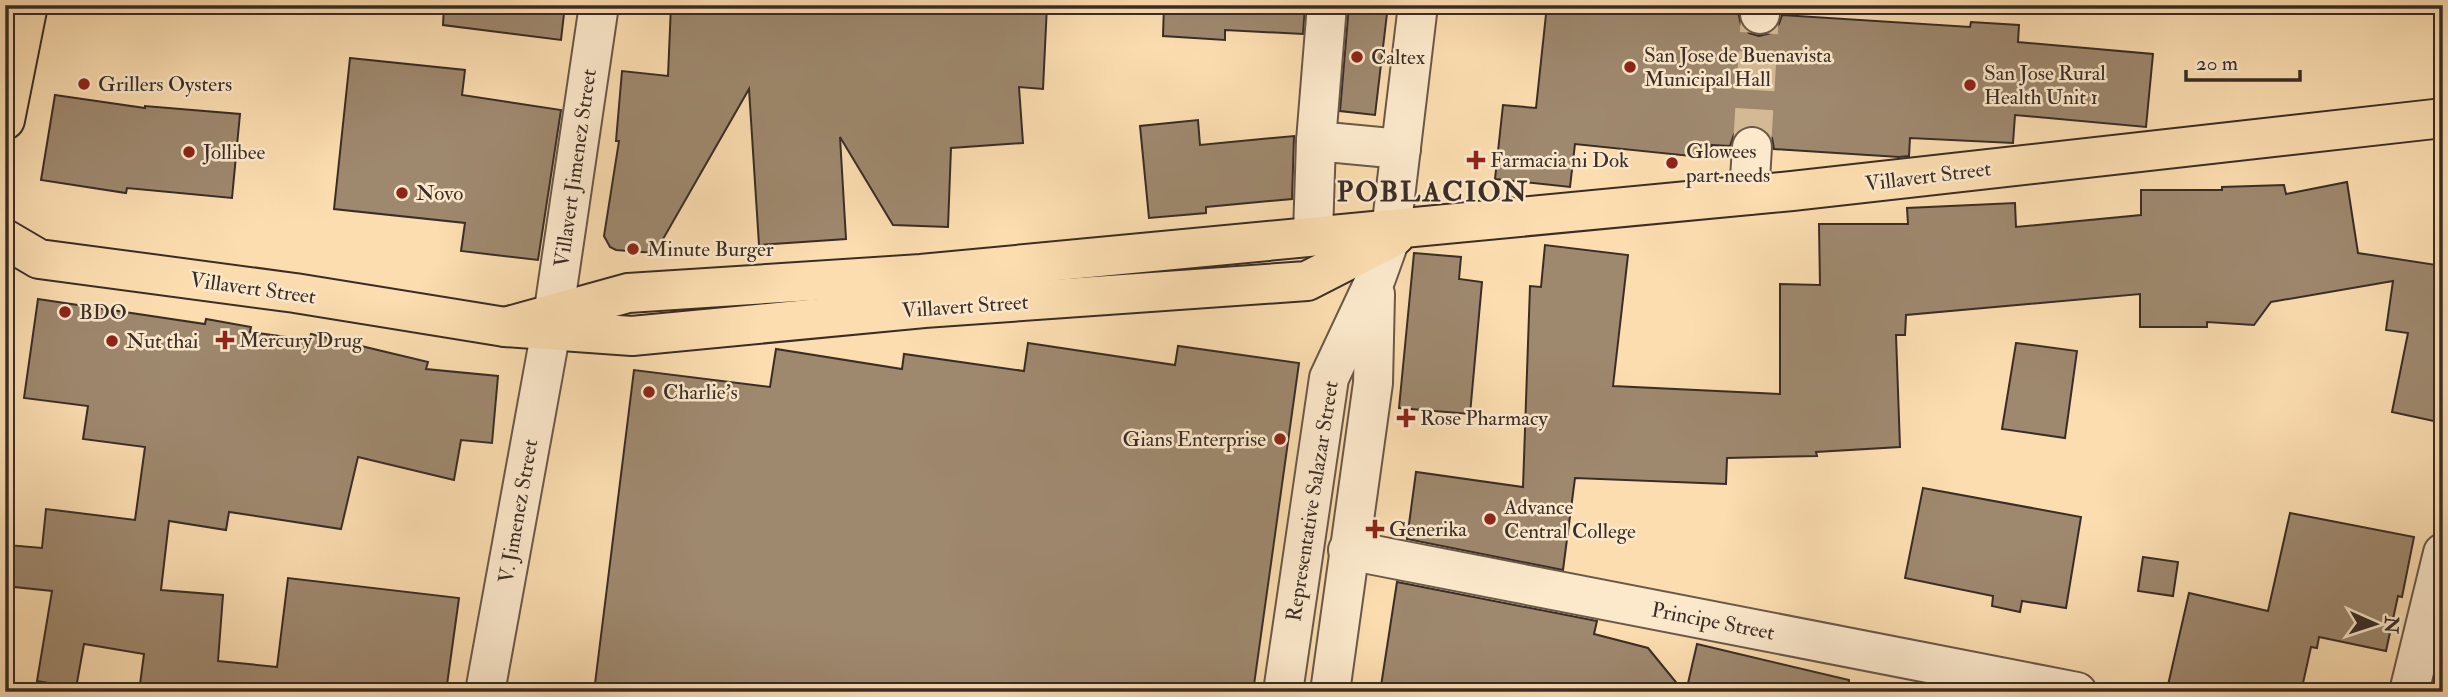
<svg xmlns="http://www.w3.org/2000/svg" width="2448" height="697" viewBox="0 0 2448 697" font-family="'IM FELL Double Pica',serif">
<rect width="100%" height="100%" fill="#fbddb0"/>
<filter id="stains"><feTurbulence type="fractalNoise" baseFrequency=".00286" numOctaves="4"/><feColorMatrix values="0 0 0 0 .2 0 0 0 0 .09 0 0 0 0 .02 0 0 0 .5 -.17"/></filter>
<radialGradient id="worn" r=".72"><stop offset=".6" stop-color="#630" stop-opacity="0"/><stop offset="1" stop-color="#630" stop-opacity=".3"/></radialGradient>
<g fill="#9e886e" stroke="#3a2c26" stroke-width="2">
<path d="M444,5H565L561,40L443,25Z"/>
<path d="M671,5H1047L1043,89L1019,87L1023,143L951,148L948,227L893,225L840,137L846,239L759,245L749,89L655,253L616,250L610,247L604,236L619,141H616L622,71L668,76Z"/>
<path d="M1164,5H1305L1303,34L1225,30V40L1163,36Z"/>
<path d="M1349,5H1388L1375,115L1340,111Z"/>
<path d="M1547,5H1644L1738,12L1741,25L1749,33L1759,36L1771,33L1779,24L1782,15L1970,27L1971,22L2019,25L2018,42L2153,54L2146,127L2015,115L2013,143L1910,138L1909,156L1899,157L1774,149L1772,138L1765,129L1753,125L1742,128L1734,134L1730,146L1712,145L1710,158L1575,144L1570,187L1495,179L1503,105L1536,108Z"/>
<path d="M350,58L465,70L462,95L561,110L538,260L461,251L465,223L334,209Z"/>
<path d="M55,95L145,108V106L240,114L232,198L127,188L126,193L41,180Z"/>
<path d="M1198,120L1200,145L1294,136L1292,199L1206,207V213L1149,218L1140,126Z"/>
<path d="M2347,182L2358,253L2443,266V423L2392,412L2408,333L2386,330L2393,281L2271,302L2254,325L2207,322V327H2140V294L1906,315L1905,335H1896L1900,447L1816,452L1817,456L1727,458L1726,484L1575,478L1563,570L1407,539L1416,472L1523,487L1530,286L1541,287L1545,245L1628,255L1613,386L1780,394V284L1820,285L1819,224H1908L1907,208L2015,203L2016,227L2141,215V190H2222V187L2284,185L2286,194Z"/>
<path d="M1414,253L1461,257L1459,279L1482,282L1470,414L1399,408Z"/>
<path d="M38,299L205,324L206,319L251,327L250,332L309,340L311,334L428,362L426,369L498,376L492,443L461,440L454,480L358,457L341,529L229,512L226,530L169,521L161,590L223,595L218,661L277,667L288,578L459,598L446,692H139L144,654L84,644L76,688L37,681L52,591L5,586L8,545L42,548L46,509L135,520L145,447L83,439L88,406L24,398Z"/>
<path d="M1028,343L1175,365L1178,346L1299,363L1253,692H594L634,370L770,387L776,349L902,369L904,354L1024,371Z"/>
<path d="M2016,343L2077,351L2065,438L2002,429Z"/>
<path d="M1923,488L2081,517L2066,608L2022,601L2020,612L1992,606L1993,596L1905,578Z"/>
<path d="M2290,513L2414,537L2402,597L2398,596L2386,651L2319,637L2317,648L2311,647L2301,692H2196L2168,685L2189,593L2268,611Z"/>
<path d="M2143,557L2178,562L2173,596L2138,591Z"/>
<path d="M1397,582L1597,621L1594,634L1648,648L1684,692H1418L1381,686Z"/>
<path d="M1697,644L1849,680L1848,692H1686Z"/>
</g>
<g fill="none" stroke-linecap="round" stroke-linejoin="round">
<path stroke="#d4ba94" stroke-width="38" stroke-dasharray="38 19" stroke-linecap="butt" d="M1752,147L1760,14"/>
<g stroke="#6a5848" stroke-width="42">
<g id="minor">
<path d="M1327,5L1316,141L1401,149"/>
<path d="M1760,14V5"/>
<path d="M1749,195L1752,147"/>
<path d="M1313,234L1316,141"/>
<path d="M1348,550L2077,692"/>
<path d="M485,692L551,330L599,5"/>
<path d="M1283,692L1329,378L1376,278L1390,239L1418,5"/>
<path d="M1330,692L1373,383L1375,294"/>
<path d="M2409,692L2443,553"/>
</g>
</g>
<g stroke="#3a2c26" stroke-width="42">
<g id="major">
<path d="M5,120L28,5"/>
<path d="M5,239L39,259L295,293L505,327L632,336L924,308L1307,281L1395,236"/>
<path d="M505,327L628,293L921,274L1792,191L2443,118"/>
</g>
</g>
<use href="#minor" stroke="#fce9cc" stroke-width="38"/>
<use href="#major" stroke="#fbddb0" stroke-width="38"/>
</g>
<g fill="#8f2418" stroke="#fce9cc" stroke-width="2.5">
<circle cx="1357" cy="57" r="7"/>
<circle cx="1630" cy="67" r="7"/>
<circle cx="84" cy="84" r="7"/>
<circle cx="1970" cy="85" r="7"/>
<circle cx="189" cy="152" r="7"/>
<path d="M1472.5 149.5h7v7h7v7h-7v7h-7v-7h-7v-7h7z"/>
<circle cx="1672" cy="163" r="7"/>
<circle cx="402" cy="193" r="7"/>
<circle cx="633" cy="249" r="7"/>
<circle cx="65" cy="312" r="7"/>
<path d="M221.5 329.5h7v7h7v7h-7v7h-7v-7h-7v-7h7z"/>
<circle cx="112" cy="341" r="7"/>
<circle cx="649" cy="392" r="7"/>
<path d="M1402.5 407.5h7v7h7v7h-7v7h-7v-7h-7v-7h7z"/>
<circle cx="1280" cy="439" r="7"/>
<circle cx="1490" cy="519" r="7"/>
<path d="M1371.5 518.5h7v7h7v7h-7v7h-7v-7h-7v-7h7z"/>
</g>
<g text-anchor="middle" stroke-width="5" stroke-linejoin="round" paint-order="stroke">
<g font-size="21" fill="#3a2c26" stroke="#fce9cc" text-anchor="start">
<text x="1644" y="62">San Jose de Buenavista<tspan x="1644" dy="24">Municipal Hall</tspan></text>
<text x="1371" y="64">Caltex</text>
<text x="1984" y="80">San Jose Rural<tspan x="1984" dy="24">Health Unit 1</tspan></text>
<text x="98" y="91">Grillers Oysters</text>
<text x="1686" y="158">Glowees<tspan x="1686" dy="24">part needs</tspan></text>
<text x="203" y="159">Jollibee</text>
<text x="1490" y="167">Farmacia ni Dok</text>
<text x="416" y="200">Novo</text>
<text x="647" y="256">Minute Burger</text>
<text x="79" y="319">BDO</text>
<text x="239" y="347">Mercury Drug</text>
<text x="126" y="348">Nut thai</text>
<text x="663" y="399">Charlie's</text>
<text x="1420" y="425">Rose Pharmacy</text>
<text x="1266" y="446" text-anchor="end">Gians Enterprise</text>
<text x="1504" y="514">Advance<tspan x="1504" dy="24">Central College</tspan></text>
<text x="1389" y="536">Generika</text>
</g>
<g font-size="21" fill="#3a2c26" stroke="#fce9cc">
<text transform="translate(575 168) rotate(-82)" y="7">Villavert Jimenez Street</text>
<text transform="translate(1928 176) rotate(-7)" y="7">Villavert Street</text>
<text transform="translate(253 288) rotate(8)" y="7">Villavert Street</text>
<text transform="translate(965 306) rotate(-4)" y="7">Villavert Street</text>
<text transform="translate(1312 501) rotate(-81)" y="7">Representative Salazar Street</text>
<text transform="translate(518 511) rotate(-80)" y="7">V. Jimenez Street</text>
<text transform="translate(1713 621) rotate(11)" y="7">Principe Street</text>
</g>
<g font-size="28" font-weight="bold" letter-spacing="2" fill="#3a2c26" stroke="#fce9cc">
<text x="1433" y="201">POBLACION</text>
</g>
</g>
<rect width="2448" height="697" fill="none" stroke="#fbddb0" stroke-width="28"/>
<rect x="7" y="7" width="2434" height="683" fill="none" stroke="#3a2c26" stroke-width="3.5"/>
<rect x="14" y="14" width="2420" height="669" fill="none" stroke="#3a2c26" stroke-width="2"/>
<g transform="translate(2375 624) rotate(93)" stroke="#fce9cc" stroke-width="5" paint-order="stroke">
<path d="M0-5L12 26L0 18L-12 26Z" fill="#3a2c26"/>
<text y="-10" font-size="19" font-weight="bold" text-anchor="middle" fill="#3a2c26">N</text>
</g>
<path d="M2186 70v10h114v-10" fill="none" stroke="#3a2c26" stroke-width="3.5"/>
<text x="2196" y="70" font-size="21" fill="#3a2c26" stroke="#fce9cc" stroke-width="5" paint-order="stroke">20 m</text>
<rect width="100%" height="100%" filter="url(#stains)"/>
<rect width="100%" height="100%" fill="url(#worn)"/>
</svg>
